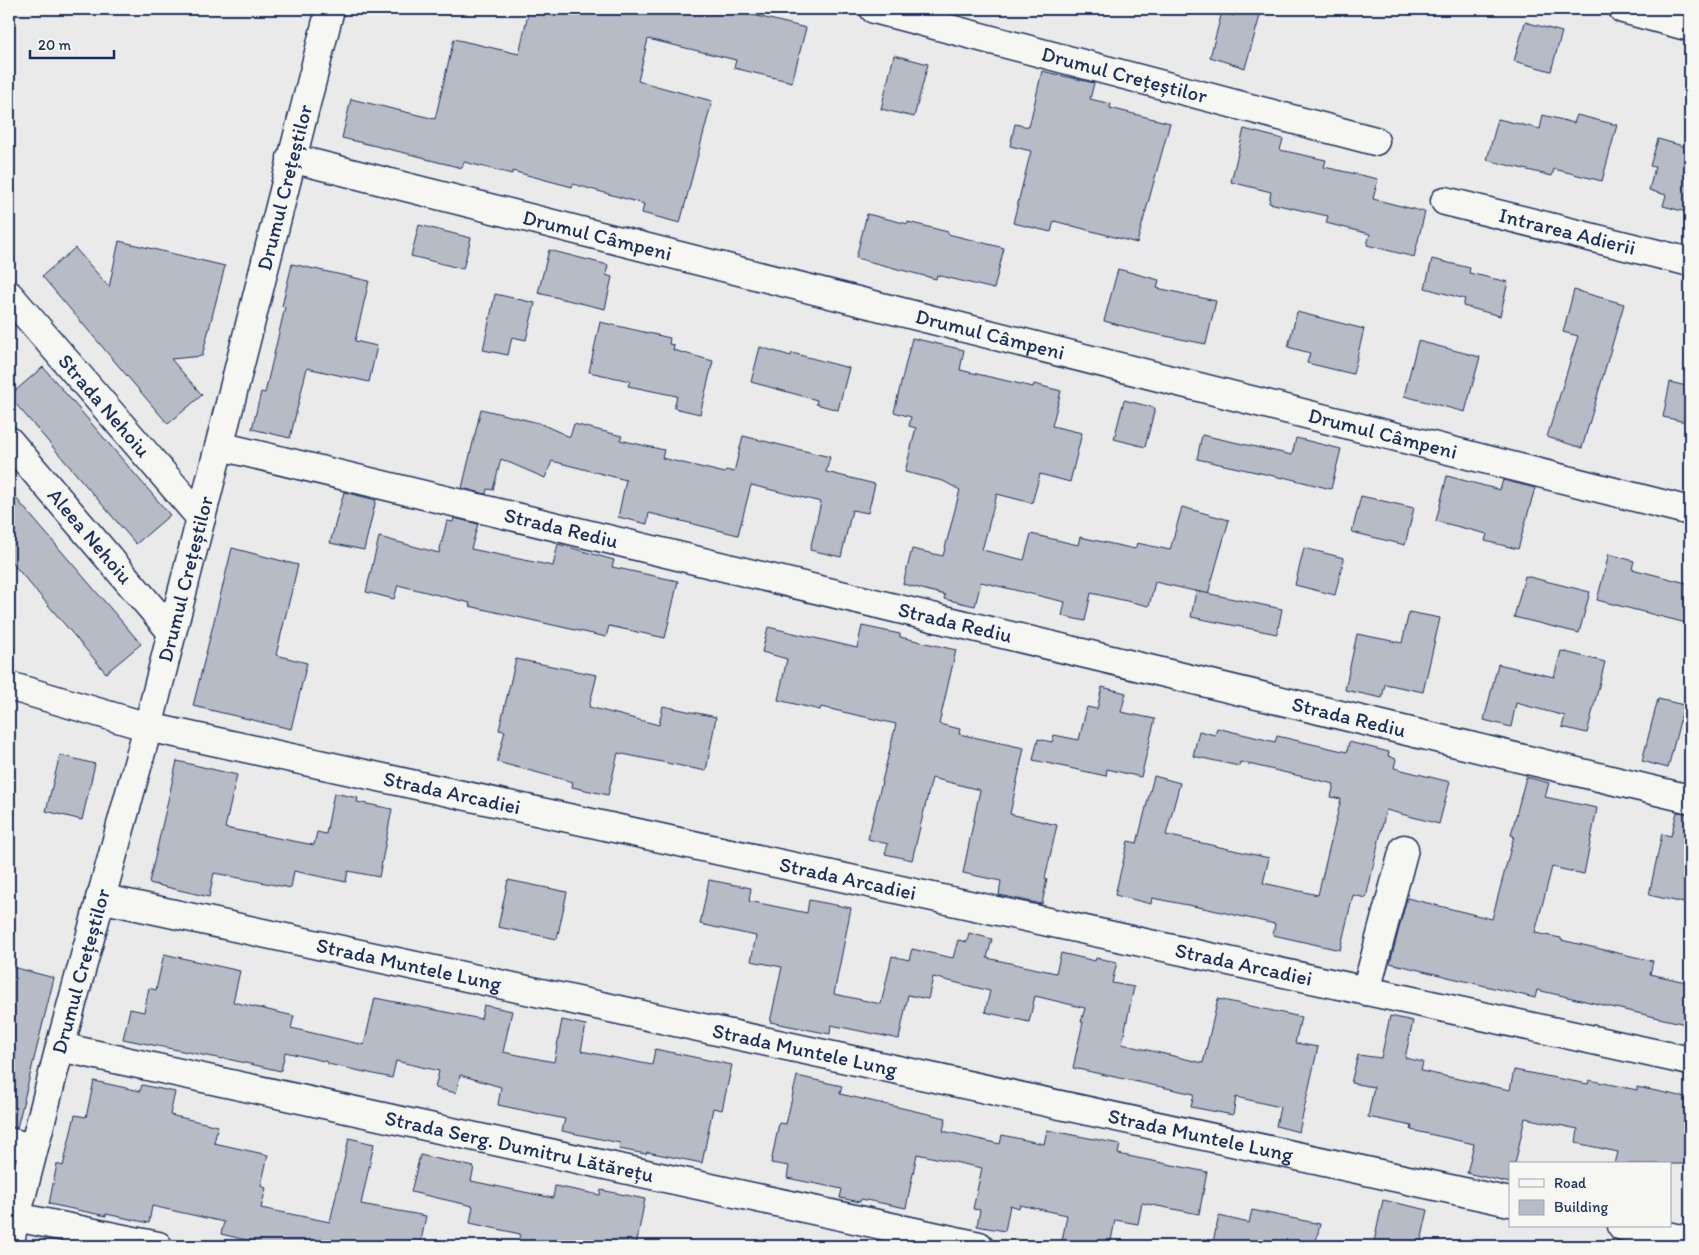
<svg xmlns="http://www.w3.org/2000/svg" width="1699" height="1255" viewBox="0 0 1699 1255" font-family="Itim,sans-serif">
<rect width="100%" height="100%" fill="#e9eae9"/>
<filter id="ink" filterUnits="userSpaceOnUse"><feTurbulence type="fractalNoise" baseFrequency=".02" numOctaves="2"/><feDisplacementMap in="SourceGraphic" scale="10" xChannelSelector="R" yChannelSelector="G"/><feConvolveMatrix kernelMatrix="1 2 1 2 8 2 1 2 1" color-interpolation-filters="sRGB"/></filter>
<g filter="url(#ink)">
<g fill="#b6bbc6" stroke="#1b2f5e">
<path d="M529,9H729L806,28L792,82L734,68L736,60L648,39L638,81L712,101L680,223L642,213L644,204L573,184L572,187L512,171V174L464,162L462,168L426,159V158L342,138L351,99L435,119L454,39L519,54Z"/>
<path d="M1234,9H1262L1245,68L1210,57L1222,12L1234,16Z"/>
<path d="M1525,22L1562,32L1551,71L1514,61Z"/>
<path d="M894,55L928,64L914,117L881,109Z"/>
<path d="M1042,71L1094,83L1090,99L1111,104L1110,108L1170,123L1137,243L1054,221L1051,232L1013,223L1031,151L1010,146L1015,124L1029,127Z"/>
<path d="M1543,115L1574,123L1577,115L1617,125L1602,181L1554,169L1552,176L1487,160L1498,119L1540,129Z"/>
<path d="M1244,129L1283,139L1280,150L1326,160L1324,167L1378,179L1373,199L1425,212L1414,257L1367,245L1370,234L1326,223L1328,216L1269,203L1271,192L1231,182Z"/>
<path d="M1658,139L1690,148V213L1663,206L1666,195L1649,190L1655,167L1650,166Z"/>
<path d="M867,214L908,224V222L948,232V234L1004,248L994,289L937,275L936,279L856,258Z"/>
<path d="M419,225L471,238L463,269L411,256Z"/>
<path d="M119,241L225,266L202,356L171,359L202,395L168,424L42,276L75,248L109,287Z"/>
<path d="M549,250L608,265L606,275L612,277L605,309L538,293Z"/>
<path d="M1432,259L1470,268L1469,273L1508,282L1500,316L1463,306L1465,299L1425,288Z"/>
<path d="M292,264L369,281L355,341L377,346L369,382L307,368L290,438L252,429L261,392L265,393L285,307L282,306Z"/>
<path d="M1118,269L1159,280L1157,288L1216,301L1206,344L1145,332L1104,321Z"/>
<path d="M1574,290L1624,304L1582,448L1547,437L1578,336L1563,332Z"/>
<path d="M495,294L535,303L526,340L512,337L508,355L483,350Z"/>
<path d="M1297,312L1364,329L1353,374L1307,363L1310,353L1288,347Z"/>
<path d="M600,322L670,338L669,344L674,345L673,350L713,361L700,414L674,408L677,396L628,386L630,381L589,372Z"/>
<path d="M912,338L964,350L960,370L1033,387L1034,384L1061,391L1052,426L1082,433L1070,482L1040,474L1032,503L997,494L982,550L1024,560L1031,534L1078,545L1080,537L1135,549L1137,543L1170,550L1182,507L1229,520L1208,594L1155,582L1149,606L1091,593L1085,621L1062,616L1065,602L981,582L975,606L944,599L945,595L903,584L912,549L943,556L960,490L943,481L905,472L916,428L909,426L911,417L894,412Z"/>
<path d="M1418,341L1480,357L1465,412L1404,396Z"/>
<path d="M760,347L791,356L792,353L849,368L838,410L816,404L817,400L751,382Z"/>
<path d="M43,367L170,515L136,544L9,396Z"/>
<path d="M1670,382L1690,387V423L1663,417Z"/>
<path d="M1124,400L1155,408L1145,447L1114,439Z"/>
<path d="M481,409L539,423L570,437L574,424L622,436L620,440L664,450L662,458L725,473L726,470L734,472L743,436L830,457L826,472L875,484L868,513L852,510L841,557L810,550L821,502L751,485L738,535L649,513L647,524L618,517L626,480L552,461L545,478L501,459L493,490L487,489L486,494L462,488Z"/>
<path d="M1202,435L1292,455L1296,438L1341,449L1331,489L1283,477V478L1197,459Z"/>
<path d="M1447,476L1500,490L1503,480L1535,488L1518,549L1485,541L1487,534L1436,521Z"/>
<path d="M9,490L141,644L106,673L9,559Z"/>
<path d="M344,492L376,500L364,550L330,543Z"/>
<path d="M1361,496L1414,508L1405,545L1352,532Z"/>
<path d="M454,518L478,524L471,549L553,566L558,544L614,560L612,567L678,581L665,638L609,626L606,637L469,606L470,603L398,585L394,599L366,592L379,537L439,553L447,521L453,522Z"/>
<path d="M232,548L298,565L276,655L307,663L291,729L193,706Z"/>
<path d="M1304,548L1344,558L1335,595L1295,585Z"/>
<path d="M1609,554L1634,561L1632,569L1690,584V624L1597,600Z"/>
<path d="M1525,576L1590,592L1579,633L1514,617Z"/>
<path d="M1196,591L1282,609L1277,634L1191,617Z"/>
<path d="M1409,612L1440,618L1423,692L1385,684L1382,698L1345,690L1357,634L1402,643Z"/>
<path d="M862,626L900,634V637L956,650L939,724L960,729L959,734L1024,748L1010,814L1057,825L1045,879H1047L1042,904L999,895L1001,881L963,873L980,790L932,778L912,860L885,854L888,844L868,839L896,724L821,707L820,710L778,700L787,659L762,652L768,627L857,648Z"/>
<path d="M1561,651L1605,662L1587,733L1562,727L1565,716L1516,703L1511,727L1484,720L1498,664L1554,677Z"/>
<path d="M516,659L597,675L589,707L659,725L663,706L716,717L706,771L618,753L608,795L572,787L573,782L497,762L505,731L499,730Z"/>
<path d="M1102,687L1126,693L1121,712L1155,719L1141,777L1107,769L1106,776L1033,760L1038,739L1052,742L1054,735L1079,740L1087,707L1097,709Z"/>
<path d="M1658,699L1684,705L1668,768L1642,761Z"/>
<path d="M1217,728L1275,742L1277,736L1347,752L1349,742L1389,752L1388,756L1396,759L1394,768L1450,782L1439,824L1386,810L1366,898L1353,895L1340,950L1273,935L1275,924L1208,909L1152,898L1151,904L1115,895L1128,841L1137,843L1154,776L1180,783L1166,835L1269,858L1263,883L1318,895L1341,799L1331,797L1334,784L1240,762L1239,766L1193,756L1199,731L1215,735Z"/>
<path d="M60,755L95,764L82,820L46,811Z"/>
<path d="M177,761L237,775L225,828L314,845L317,832L326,834L334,793L358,798L357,802L392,809L379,877L348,871L346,882L294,871L291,888L214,873L209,897L149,883Z"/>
<path d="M1526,777L1549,783L1545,797L1597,808L1584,874L1552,867L1535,933L1561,938V940L1653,961L1650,974L1690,983V1025L1537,990L1535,998L1390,963L1407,898L1492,919L1514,836L1511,835Z"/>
<path d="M1677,812L1690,814V876L1684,903L1649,895L1662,834L1671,836Z"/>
<path d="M508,880L567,892L557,939L498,927Z"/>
<path d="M709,880L751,888L749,901L807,913L809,900L851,908L834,994L881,1004L892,956L909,960L912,949L953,958L958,940L967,942L969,933L992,939L987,958L1056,973L1061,953L1095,961L1096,958L1117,962L1112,983L1134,987L1122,1044L1203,1063L1218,999L1301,1017L1295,1043L1318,1047L1299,1132L1276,1126L1280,1107L1236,1097L1233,1115L1191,1107L1194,1094L1073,1068L1083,1022H1081L1085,1008L1035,996L1029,1022L985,1012L990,991L933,977L928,999L908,995L899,1039L831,1025L830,1034L770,1022L782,967L751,961L756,936L700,924Z"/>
<path d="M164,954L240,971L233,1002L294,1016L291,1028L364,1045L375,998L481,1019L484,1005L512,1011L503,1052L554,1062L562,1020L586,1025L581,1051L652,1065L655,1049L732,1065L722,1110L713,1108L702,1163L647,1152L646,1154L619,1149L620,1143L562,1131L565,1119L498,1105L501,1087L460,1075L456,1093L435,1088L439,1071L396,1061L392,1078L328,1064V1062L285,1052L281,1071L223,1058L222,1059L123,1039L130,1009L144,1012L149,988L156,990Z"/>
<path d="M9,966L54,978L17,1128L9,1127Z"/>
<path d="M1390,1016L1413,1021L1405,1058L1423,1062L1421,1071L1510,1090L1514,1070L1588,1084L1589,1080L1637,1090V1087L1690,1098V1164H1615L1618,1152L1576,1143L1578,1129L1525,1118L1515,1164H1510V1183L1467,1173L1474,1144L1411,1130L1412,1126L1368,1117L1374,1087L1351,1083L1358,1055L1381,1058Z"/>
<path d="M797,1076L842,1086L840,1094L946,1118L943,1131L1000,1144L1002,1135L1044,1144L1047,1130L1120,1144L1118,1154L1207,1172L1199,1214L1142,1203L1138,1224L1115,1220L1110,1246H1089L1062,1241L1067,1215L1020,1205L1019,1208L1010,1205L1005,1231L977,1226L980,1210L973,1209L982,1168L917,1154L906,1208L861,1199L860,1202L840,1198L842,1189L787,1178L789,1166L771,1163L779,1123L786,1124Z"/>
<path d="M94,1081L140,1091L142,1085L175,1092L170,1115L218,1126L214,1143L268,1155L261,1186L266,1188L261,1208L330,1222L349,1138L374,1144L361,1204L426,1216L420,1246H271L221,1234L224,1222L152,1206L149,1223L106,1214V1216L49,1204L57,1164L63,1166L75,1115L86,1117Z"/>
<path d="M420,1155L474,1167L471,1181L553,1198L555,1186L600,1195L601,1190L645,1199L636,1246H517L520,1234L470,1223L473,1206L411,1192Z"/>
<path d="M1383,1200L1428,1210L1420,1246H1373Z"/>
<path d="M1252,1210L1320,1224L1315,1246H1212L1219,1216L1249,1223Z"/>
</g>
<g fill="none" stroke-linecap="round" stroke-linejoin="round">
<g stroke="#1b2f5e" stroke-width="31">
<g id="street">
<path id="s1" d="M874,9L1375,141"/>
<path d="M1623,9L1690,27"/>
<path id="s2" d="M291,158L1690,511"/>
<path id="s3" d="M1445,201L1690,262"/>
<path id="s4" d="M9,295L201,518"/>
<path id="s5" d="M9,441L171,631"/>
<path id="s6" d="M220,446L1690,799"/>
<path id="s7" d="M9,686L148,727L1690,1061"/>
<path id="s8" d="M100,898L1510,1202"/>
<path d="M1366,991L1404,849"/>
<path id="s9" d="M60,1047L979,1246"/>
<path d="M9,1142L33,1148"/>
<path d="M16,1217L158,1246"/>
<path d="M1622,1226L1690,1241"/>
<path id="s10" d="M9,1244L60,1047L148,727L330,9"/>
</g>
</g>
<use href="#street" stroke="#f6f6f2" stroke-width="28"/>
</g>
</g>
<g text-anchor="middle" stroke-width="5" stroke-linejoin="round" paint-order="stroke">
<g font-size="21" fill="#1b2f5e" stroke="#f6f6f2">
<text dy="7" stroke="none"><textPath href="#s1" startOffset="259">Drumul Crețeștilor</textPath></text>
<text dy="7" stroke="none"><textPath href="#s10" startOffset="1092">Drumul Crețeștilor</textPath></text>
<text dy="7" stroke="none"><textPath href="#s3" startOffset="126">Intrarea Adierii</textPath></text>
<text dy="7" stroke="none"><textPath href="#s2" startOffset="316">Drumul Câmpeni</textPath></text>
<text dy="7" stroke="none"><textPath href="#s2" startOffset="721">Drumul Câmpeni</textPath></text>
<text dy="7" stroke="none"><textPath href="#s4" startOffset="146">Strada Nehoiu</textPath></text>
<text dy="7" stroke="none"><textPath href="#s2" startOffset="1126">Drumul Câmpeni</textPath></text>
<text dy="7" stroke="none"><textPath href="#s6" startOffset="351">Strada Rediu</textPath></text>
<text dy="7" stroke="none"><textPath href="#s5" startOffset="125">Aleea Nehoiu</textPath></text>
<text dy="7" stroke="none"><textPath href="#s10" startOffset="688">Drumul Crețeștilor</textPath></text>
<text dy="7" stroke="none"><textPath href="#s6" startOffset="756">Strada Rediu</textPath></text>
<text dy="7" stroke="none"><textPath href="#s6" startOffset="1161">Strada Rediu</textPath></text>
<text dy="7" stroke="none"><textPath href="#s7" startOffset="456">Strada Arcadiei</textPath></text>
<text dy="7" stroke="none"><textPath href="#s7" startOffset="861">Strada Arcadiei</textPath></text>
<text dy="7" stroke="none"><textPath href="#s7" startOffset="1266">Strada Arcadiei</textPath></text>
<text dy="7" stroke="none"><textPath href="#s8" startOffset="316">Strada Muntele Lung</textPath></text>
<text dy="7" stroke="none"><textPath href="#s10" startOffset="282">Drumul Crețeștilor</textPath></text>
<text dy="7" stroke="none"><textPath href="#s8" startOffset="721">Strada Muntele Lung</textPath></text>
<text dy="7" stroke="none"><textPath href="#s8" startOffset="1126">Strada Muntele Lung</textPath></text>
<text dy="7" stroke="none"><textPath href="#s9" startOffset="470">Strada Serg. Dumitru Lătărețu</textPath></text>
</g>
</g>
<rect width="1699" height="1255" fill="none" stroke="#f6f6f2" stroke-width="30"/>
<rect x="15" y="15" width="1669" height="1225" fill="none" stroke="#1b2f5e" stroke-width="2" filter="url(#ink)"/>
<rect x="1509" y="1162" width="162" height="65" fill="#f6f6f2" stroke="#9ea6b7"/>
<rect x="1519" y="1179" width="25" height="8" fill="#f6f6f2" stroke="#9ea6b7"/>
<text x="1554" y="1188" font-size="15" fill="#1b2f5e">Road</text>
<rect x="1519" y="1200" width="25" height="15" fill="#b6bbc6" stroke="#9ea6b7"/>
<text x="1554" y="1212" font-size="15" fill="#1b2f5e">Building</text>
<path d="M30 50v8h84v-8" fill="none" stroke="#1b2f5e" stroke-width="2.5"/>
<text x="38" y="50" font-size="15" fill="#1b2f5e" stroke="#f6f6f2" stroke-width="4" paint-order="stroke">20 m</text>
</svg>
